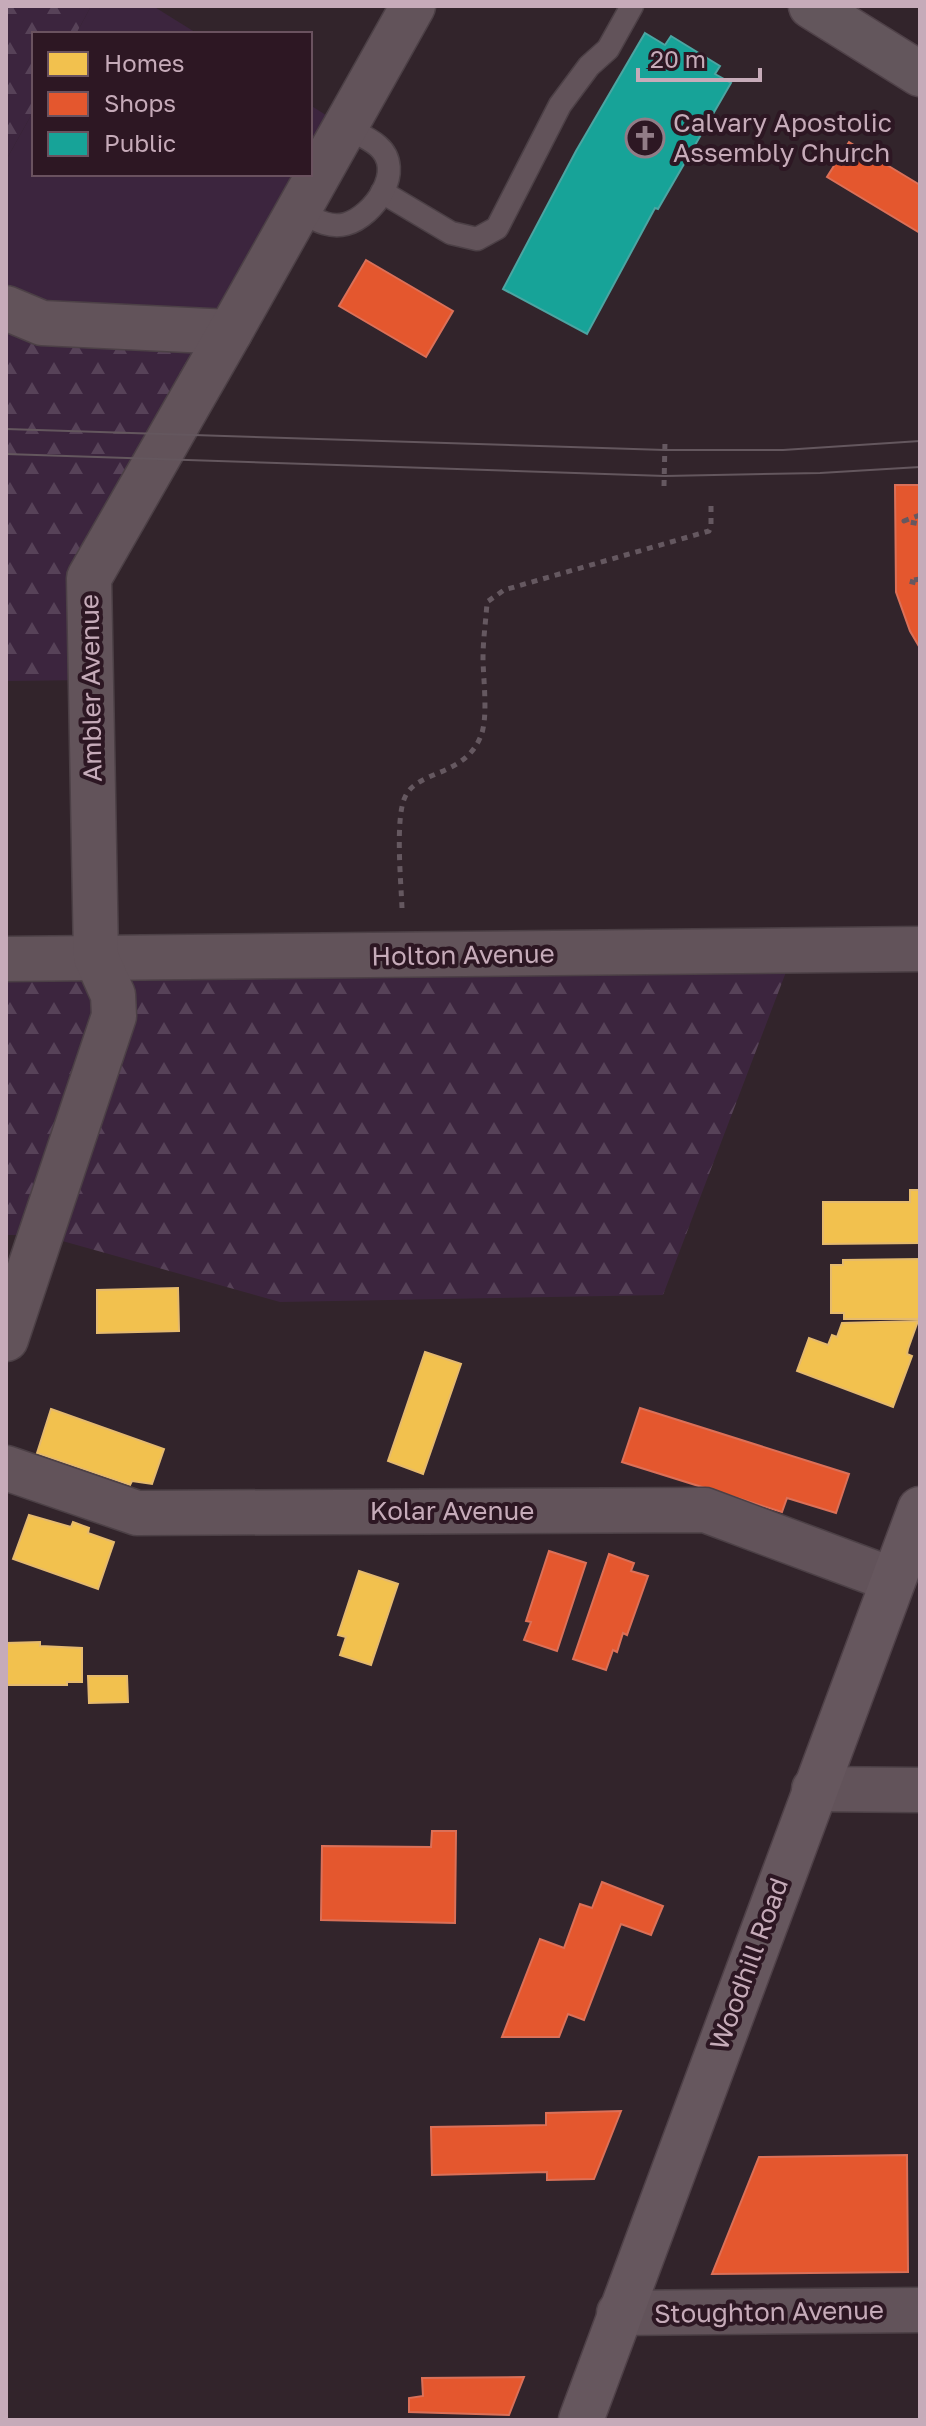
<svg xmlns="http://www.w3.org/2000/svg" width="926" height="2426" viewBox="0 0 926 2426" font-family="'Golos Text',sans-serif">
<defs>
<pattern id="forest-firs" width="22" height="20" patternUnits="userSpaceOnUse" patternTransform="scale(2)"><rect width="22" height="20" fill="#3c253e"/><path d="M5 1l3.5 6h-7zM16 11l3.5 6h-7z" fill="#574258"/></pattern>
</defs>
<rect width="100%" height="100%" fill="#32242b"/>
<g fill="#3c253e">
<path d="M91,6H153L198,34H76Z"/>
<path d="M310,105L345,127L230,332L6,308V160L34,110V174H310Z"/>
</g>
<g fill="url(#forest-firs)">
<path d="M6,6H91L76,34H34V110L6,160Z"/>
<path d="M6,309L230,332L89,578L91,680L6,681Z"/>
<path d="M794,951L663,1295L280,1302L41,1235H6V959Z"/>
</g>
<g fill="#f2c14e" stroke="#e5ba6e" stroke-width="2">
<path d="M910,1190H920V1243L823,1244V1202H910Z"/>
<path d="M920,1259V1319H844V1313H831V1265H843V1260Z"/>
<path d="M178,1288L179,1331L97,1333V1290Z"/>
<path d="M918,1321L908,1349L907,1354L912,1356L893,1407L797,1371L809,1338L828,1345L832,1335L837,1337L842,1323Z"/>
<path d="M425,1352L461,1364L423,1474L388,1461Z"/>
<path d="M51,1409L164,1449L152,1484L132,1481L130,1485L37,1453Z"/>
<path d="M29,1515L71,1527L73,1522L89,1528L88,1533L114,1542L98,1589L13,1559Z"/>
<path d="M359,1571L398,1584L371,1665L340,1655L346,1637L338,1635Z"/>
<path d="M40,1642V1646L82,1648V1682H67V1685H6V1643Z"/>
<path d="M88,1676H127L128,1702L89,1703Z"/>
</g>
<g fill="#e4572e" stroke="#db7058" stroke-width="2">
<path d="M849,142L920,185V233L827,177Z"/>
<path d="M366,260L453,311L426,357L339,306Z"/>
<path d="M895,485H920V648L910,631L896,592Z"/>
<path d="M640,1408L849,1474L836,1513L787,1498L782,1512L622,1462Z"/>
<path d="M549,1551L586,1563L557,1651L524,1640L531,1622L526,1621Z"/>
<path d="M609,1554L634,1563L631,1571L648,1576L627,1635L623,1633L617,1652L613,1650L606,1670L573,1659Z"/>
<path d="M432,1831H456L455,1923L321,1920L322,1846L431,1847Z"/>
<path d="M602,1882L663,1906L651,1935L621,1924L584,2020L568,2014L559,2037H502L540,1939L564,1948L580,1904L592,1908Z"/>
<path d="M621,2111L594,2179L547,2180V2172L432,2175L431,2127L546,2125V2113Z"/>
<path d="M907,2155L908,2272L712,2274L759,2157Z"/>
<path d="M524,2377L509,2415L409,2412V2398L423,2396L422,2378Z"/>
</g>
<path fill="#17a398" stroke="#4ca5a2" stroke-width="2" d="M645,33L665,45L671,36L720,66L715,74L731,83L658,209L655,208L587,334L503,289L576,151Z"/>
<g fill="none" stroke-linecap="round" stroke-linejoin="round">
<g stroke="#4c4046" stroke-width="25">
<g id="service">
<path d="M382,192L451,233L477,239L497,228L560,105L589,66L608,49L632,6"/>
<path d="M299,211C313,218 328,229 346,224C374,216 406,170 378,146C369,138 356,133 345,127"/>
</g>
</g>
<g stroke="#4c4046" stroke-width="47">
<g id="minor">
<path d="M6,308L42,323L230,332"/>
<path d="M6,959L920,949"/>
<path d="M6,1339L114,1016L113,995L96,957L89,578L230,332L413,6"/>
<path d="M6,1468L137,1513L705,1510L893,1580"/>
<path d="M814,1789L920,1790"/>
<path d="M619,2313L920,2310"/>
</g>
</g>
<g stroke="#4f4148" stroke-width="47">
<path id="secondary" d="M581,2420L920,1509"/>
</g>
<g stroke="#4f4148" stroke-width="47">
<path id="primary" d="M811,6L920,74"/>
</g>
<g stroke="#655860" stroke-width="5" stroke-dasharray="6 6" stroke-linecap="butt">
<path d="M664,486L665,441"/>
<path d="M920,515L904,521L920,524"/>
<path d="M920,579L909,581L920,584"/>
<path d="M402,908C401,882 395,818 405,797C417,770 463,777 480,738C489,719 483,679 483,658C483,639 486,621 487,602L504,590L709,531L711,526V506"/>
</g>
<use href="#service" stroke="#62535a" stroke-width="22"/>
<use href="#minor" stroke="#62535a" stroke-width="44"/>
<use href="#secondary" stroke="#66575e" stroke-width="44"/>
<use href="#primary" stroke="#63565c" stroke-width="44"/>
<g stroke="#64575e" stroke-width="2">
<path d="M6,429L665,450H783L920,441"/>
<path d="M6,454L665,476L820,473L920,467"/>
</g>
</g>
<defs>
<g id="church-ring" transform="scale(2)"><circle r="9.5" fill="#2d1723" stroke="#927c87" stroke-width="1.5"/><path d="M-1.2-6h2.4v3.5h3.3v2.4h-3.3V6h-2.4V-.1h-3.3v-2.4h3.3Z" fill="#927c87"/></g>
</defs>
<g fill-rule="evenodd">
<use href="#church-ring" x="645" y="138"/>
</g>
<g text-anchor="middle" stroke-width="8" stroke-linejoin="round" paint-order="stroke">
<g font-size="26" fill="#c6abb9" stroke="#2d1723" text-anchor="start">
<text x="673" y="132">Calvary Apostolic<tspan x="673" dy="30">Assembly Church</tspan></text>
</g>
<g font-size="26" fill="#c6abb9" stroke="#2d1723">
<text transform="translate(91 688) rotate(-91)" y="9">Ambler Avenue</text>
<text transform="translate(463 955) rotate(-1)" y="9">Holton Avenue</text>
<text x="452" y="1520">Kolar Avenue</text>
<text transform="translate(749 1964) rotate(-70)" y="9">Woodhill Road</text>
<text transform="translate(769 2312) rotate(-1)" y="9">Stoughton Avenue</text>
</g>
</g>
<rect width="926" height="2426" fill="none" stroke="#c6abb9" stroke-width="16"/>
<rect x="32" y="32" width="280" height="144" fill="#2d1723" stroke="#6a525f" stroke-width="2"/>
<rect x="48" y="52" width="40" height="24" fill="#f2c14e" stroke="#6a525f" stroke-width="2"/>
<text x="104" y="72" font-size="24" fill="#c6abb9">Homes</text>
<rect x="48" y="92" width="40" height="24" fill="#e4572e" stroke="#6a525f" stroke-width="2"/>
<text x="104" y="112" font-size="24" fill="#c6abb9">Shops</text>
<rect x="48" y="132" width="40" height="24" fill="#17a398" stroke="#6a525f" stroke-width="2"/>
<text x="104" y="152" font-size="24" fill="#c6abb9">Public</text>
<path d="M638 68v12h122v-12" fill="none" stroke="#c6abb9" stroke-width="4"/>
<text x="650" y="68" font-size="24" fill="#c6abb9" stroke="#2d1723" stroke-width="6" paint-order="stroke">20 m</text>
</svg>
